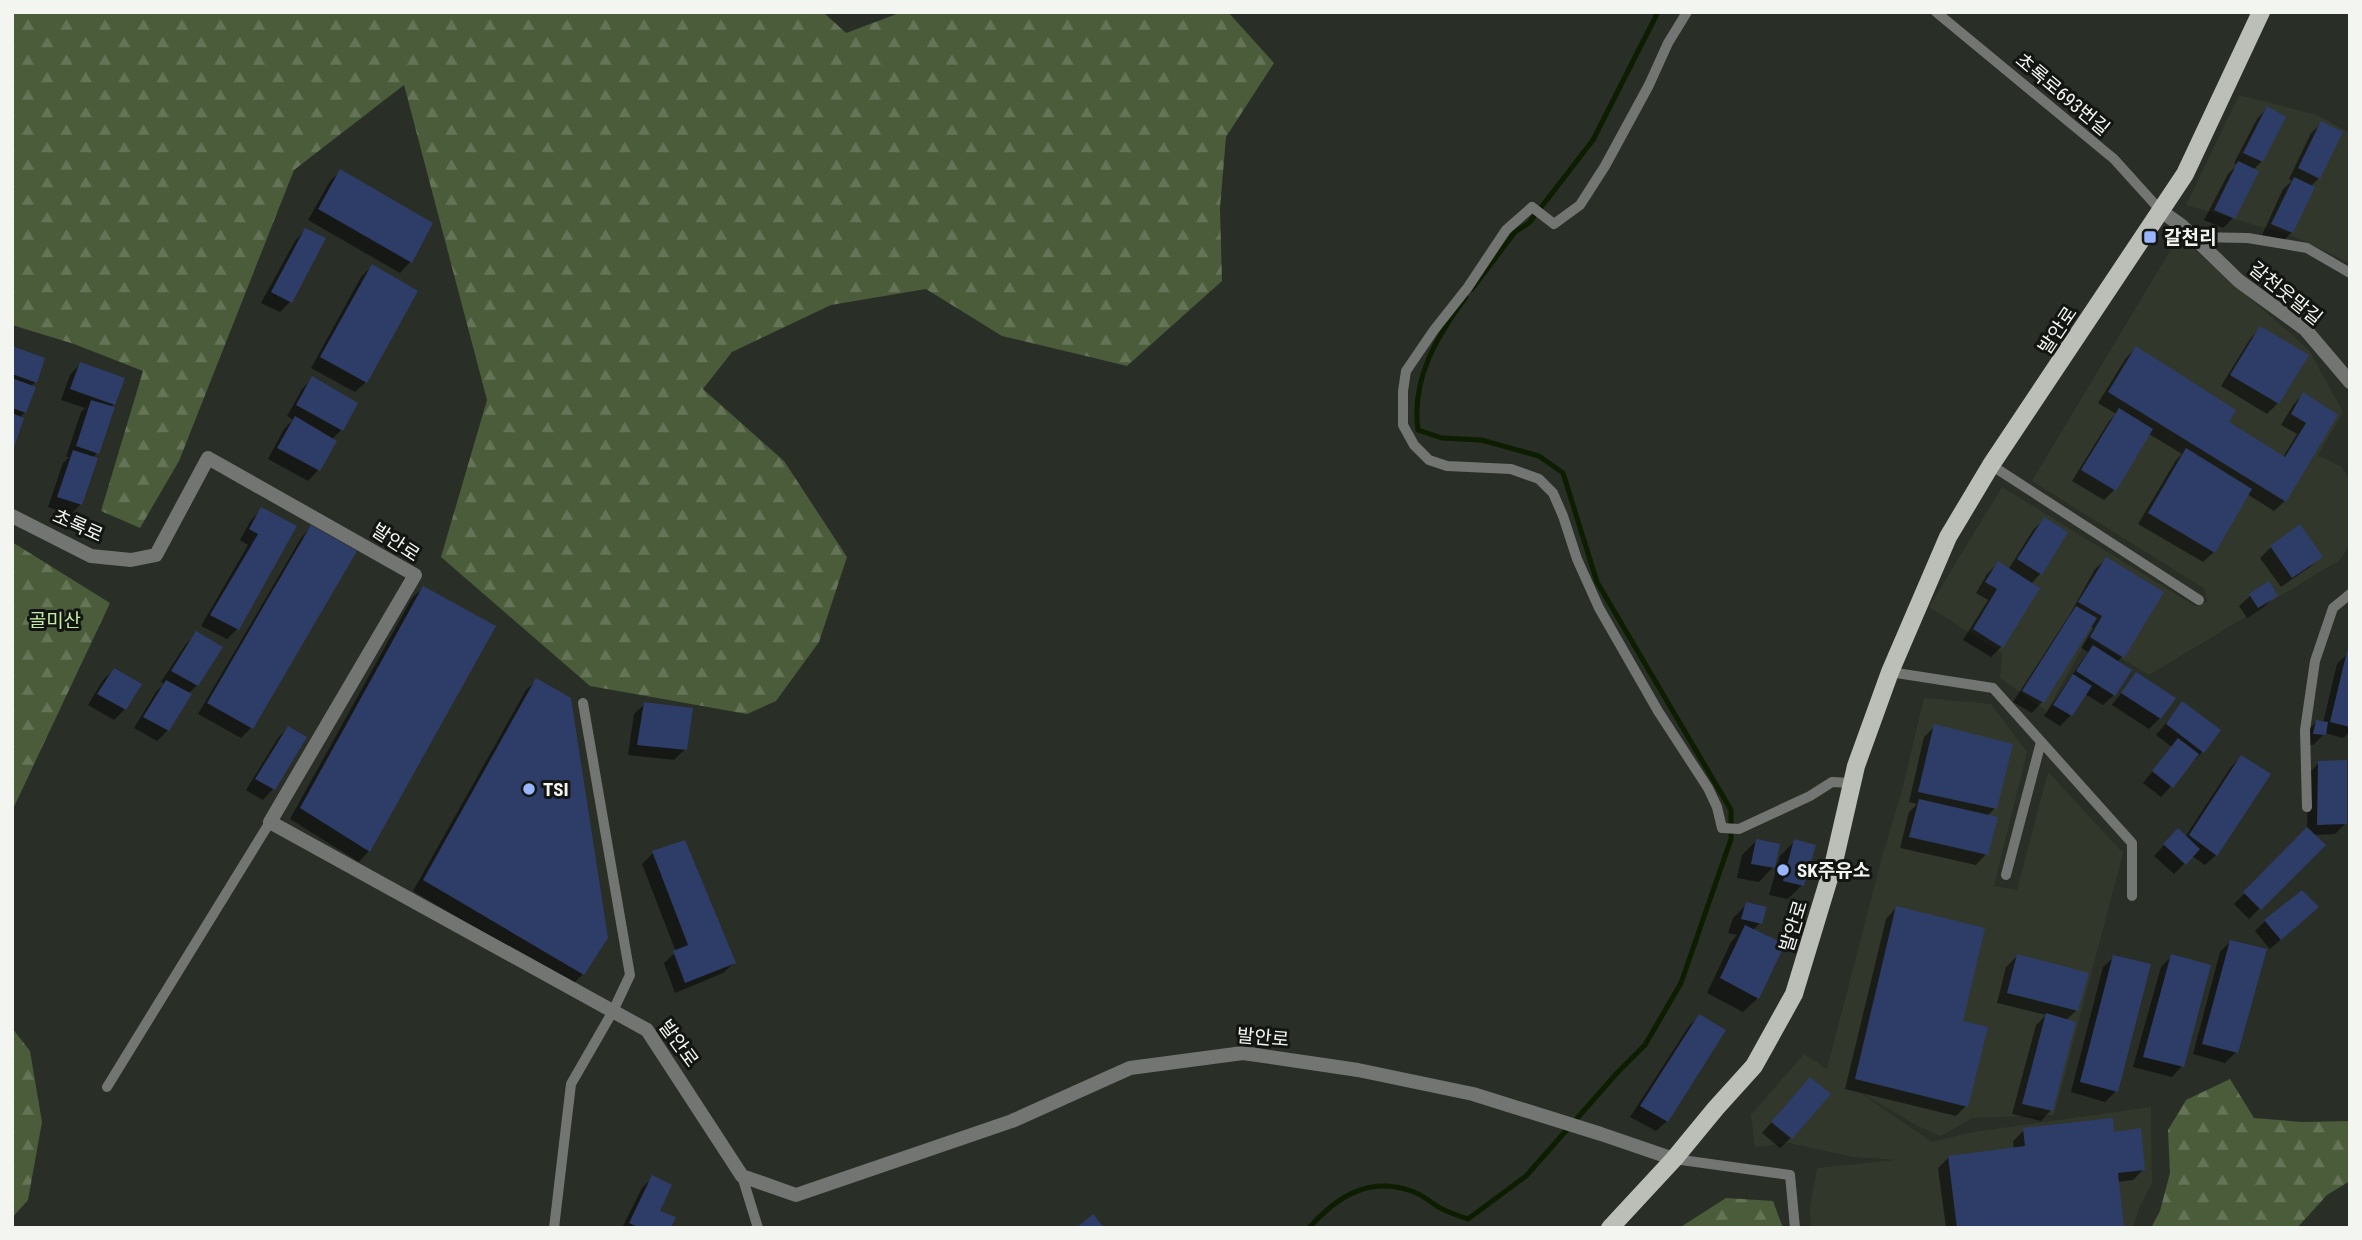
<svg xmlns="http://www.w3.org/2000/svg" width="2362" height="1240" viewBox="0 0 2362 1240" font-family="'Roboto Condensed','Noto Sans KR',sans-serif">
<defs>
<pattern id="forest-firs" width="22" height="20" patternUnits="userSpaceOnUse" patternTransform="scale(1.75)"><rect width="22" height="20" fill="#4a5c3a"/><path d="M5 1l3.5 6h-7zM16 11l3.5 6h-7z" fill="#657457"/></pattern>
</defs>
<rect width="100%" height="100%" fill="#292e26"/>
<g fill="#31382b">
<path d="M2239,95L2317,115L2350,133V263L2293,236L2186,205Z"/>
<path d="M2179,236L2309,350L2343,412L2318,455L2342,467L2350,480V544L2340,560L2149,675L2088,638L2047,711L2000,678L2002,653L1929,607L2002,487L2195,606L2207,602L2205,589L2032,481Z"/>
<path d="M1924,698L1991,704L2027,752L1994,886L2017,890L2048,772L2123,853L2054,1115L1972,1118L1941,1136L1920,1127L1856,1090L1932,1142L1973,1132L2151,1107L2152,1183L2141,1204L2132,1228H1811L1810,1207L1817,1168L1896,1160L1853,1157L1789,1143L1755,1147L1751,1115L1804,1054L1827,1069L1882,857L1901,794Z"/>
</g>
<g fill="url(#forest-firs)">
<path d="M12,12H823L846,33L902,12H1228L1274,63L1226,137L1220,208L1222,281L1127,366L1002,336L926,289L831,305L732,352L703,389L784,461L847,557L819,642L776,701L747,714L590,686L441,557L487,400L404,85L294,170L179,461L140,528L101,511L143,371L74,344L12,325Z"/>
<path d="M12,542L110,603L12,811Z"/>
<path d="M12,1028L30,1051L42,1122L28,1200L12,1218Z"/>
<path d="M2230,1079L2254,1118L2302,1122L2350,1121V1181L2327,1195L2297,1228H2151L2160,1211L2170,1173L2168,1130L2186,1100Z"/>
<path d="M1726,1198L1773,1201L1783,1228H1679Z"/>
</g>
<g fill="#0007">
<path d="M2267,108L2262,161L2253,170L2233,218L2223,228L2204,220L2228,174L2237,165L2234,163L2257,119Z"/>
<path d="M2322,123L2319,178L2310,187L2292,232L2281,243L2262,235L2283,189L2292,181L2289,179L2311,133Z"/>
<path d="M341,171L431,224L410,262L400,273L308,220L330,181Z"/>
<path d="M305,230L290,302L280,312L261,303L295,241Z"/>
<path d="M372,266L366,382L355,392L311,368L361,277Z"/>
<path d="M2261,328L2278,403L2267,414L2221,386L2250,339Z"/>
<path d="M12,348L35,382L30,387L25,412L19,418L12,446Z"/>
<path d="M2136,348L2226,423L2283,457L2297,434L2281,425L2293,405L2303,394L2335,416L2285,501L2274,511L2247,494L2214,552L2203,562L2138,524L2176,460L2182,454L2149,434L2114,490L2104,500L2072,481L2109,421L2116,414L2098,403L2126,358Z"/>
<path d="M80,364L114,404L110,408L97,453L92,458L81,504L70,515L48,507L63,463L69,457H66L81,412L85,408L61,400L70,375Z"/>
<path d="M313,378L341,430L331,440L334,442L318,470L308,481L268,459L284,429L293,420L287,416L302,389Z"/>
<path d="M261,510L294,527L237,629L227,639L201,626L248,545L240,540L251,520Z"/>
<path d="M2044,519L2066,533L2040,574L2031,584L2001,647L1991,657L1963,640L1988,600L1976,593L1987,574L1998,563L2008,570L2033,530Z"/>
<path d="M311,527L251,728L241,738L198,714L301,538Z"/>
<path d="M2271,547L2320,556L2310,567L2281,587L2260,558Z"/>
<path d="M2106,559L2122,657L2117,662L2114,695L2103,705L2085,694L2071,715L2060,726L2044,716L2088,652L2081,648L2093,628L2090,626L2042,702L2032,713L2013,702L2070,614L2095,569Z"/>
<path d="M2269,584L2276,595L2265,606L2247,618L2239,606L2250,596Z"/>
<path d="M423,588L369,851L359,862L290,819L412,598Z"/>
<path d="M197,633V685L188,694L168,730L157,741L134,728L156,692L164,684L161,682L186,644Z"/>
<path d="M2348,653L2350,654V732L2343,738L2325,733L2313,745L2304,744L2306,733L2316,722L2323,723L2337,664Z"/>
<path d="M114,670L125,709L114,720L88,705L103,680Z"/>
<path d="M2136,674L2173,698L2160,718L2149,729L2112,705Z"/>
<path d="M537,680L583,974L572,985L413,891L526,690Z"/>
<path d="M2183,703L2202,752L2161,797L2143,783L2172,747L2156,735Z"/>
<path d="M645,704L685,749L674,760L628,755L634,714Z"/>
<path d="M1935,726L1995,808L1987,816L1986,854L1976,865L1900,848L1909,812L1917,804L1909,802L1924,737Z"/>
<path d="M288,728L273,789L263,800L246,790L278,738Z"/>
<path d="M2241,757L2216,855L2205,865L2192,856L2174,874L2154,856L2178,830L2185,837L2231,767Z"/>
<path d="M2319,763L2345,824L2335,834L2312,835L2323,845L2249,919L2234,904L2307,830L2308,774Z"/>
<path d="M1756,841L1773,867L1759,882L1737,878L1742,855Z"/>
<path d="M1795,841L1802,885L1788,899L1769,895L1780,856Z"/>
<path d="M684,842L734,963L723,973L675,993L664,963L676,952L642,864L653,853Z"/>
<path d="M1747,904L1760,923L1752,931L1758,998L1743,1012L1707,993L1731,942L1737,935L1728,933L1733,918Z"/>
<path d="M1896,908L1961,1022L1966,1106L1956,1116L1845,1089L1886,919Z"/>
<path d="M2306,917L2270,949L2255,931L2265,921Z"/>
<path d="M2230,942L2236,1052L2225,1063L2193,1054L2220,952Z"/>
<path d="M2017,956L2077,1010L2066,1020L2051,1110L2041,1121L2012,1114L2036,1025L2046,1015L1997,1003L2006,967Z"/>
<path d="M2172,956L2182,1066L2172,1077L2133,1067L2161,967Z"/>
<path d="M2114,957L2116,1091L2105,1102L2071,1092L2103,967Z"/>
<path d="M1699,1016L1667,1121L1656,1131L1630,1117L1689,1026Z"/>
<path d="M1800,1089L1791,1138L1780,1148L1762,1133Z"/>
<path d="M2024,1130L2112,1134L2144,1169L2133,1180L2117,1182L2122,1228H1946L1938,1168L1949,1157L2014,1149L2013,1141Z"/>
<path d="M653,1177L658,1211L669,1228H622L642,1188Z"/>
</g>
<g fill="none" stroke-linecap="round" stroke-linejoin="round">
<g stroke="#0d1d00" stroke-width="5">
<path d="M1472,289L1515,232L1529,223L1593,140L1658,12"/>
<path d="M1309,1228C1337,1196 1371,1175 1414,1192C1424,1196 1433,1204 1442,1209C1450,1213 1459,1216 1468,1219L1526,1176L1617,1073L1645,1045L1681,983L1731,839V810L1597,582L1563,473L1539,456L1481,440L1442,438L1418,430C1411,379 1437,336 1466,297"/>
</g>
</g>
<g fill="#2d3d68">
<path d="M2267,106L2286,117L2263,162L2243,153Z"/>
<path d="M2321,121L2343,132L2320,179L2298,168Z"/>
<path d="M2238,161L2259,171L2235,219L2214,210Z"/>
<path d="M340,169L433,223L412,263L318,209Z"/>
<path d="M2294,177L2315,187L2293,233L2271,224Z"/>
<path d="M305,228L326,238L292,303L271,292Z"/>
<path d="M372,264L418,291L367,383L320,357Z"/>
<path d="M2260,326L2309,355L2279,404L2230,375Z"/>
<path d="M12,346L45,358L37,383L12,374Z"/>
<path d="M2136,346L2236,410L2229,422L2285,457L2306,423L2291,414L2303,392L2338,415L2286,502L2108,392Z"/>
<path d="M80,362L125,378L115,405L70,389Z"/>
<path d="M312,376L358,403L343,431L296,405Z"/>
<path d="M12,378L36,387L26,413L12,408Z"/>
<path d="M91,400L115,407L99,454L76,446Z"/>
<path d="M2119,408L2153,429L2116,491L2081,470Z"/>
<path d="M12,413L24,418L13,450H12Z"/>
<path d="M295,416L337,441L320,471L277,448Z"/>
<path d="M2186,448L2252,489L2215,553L2148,513Z"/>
<path d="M73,450L98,458L82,505L57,497Z"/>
<path d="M261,507L297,526L239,630L210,615L258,534L249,529Z"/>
<path d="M2044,517L2068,532L2042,575L2017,559Z"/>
<path d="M2300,524L2323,557L2292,578L2270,546Z"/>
<path d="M311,525L357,551L253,729L207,703Z"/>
<path d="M2106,557L2164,592L2124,658L2090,637L2102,616L2078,602Z"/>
<path d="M1998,561L2040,588L2003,648L1973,629L1997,589L1985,582Z"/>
<path d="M2269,581L2278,596L2258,608L2249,594Z"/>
<path d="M423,586L496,626L370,852L300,808Z"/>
<path d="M2076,606L2097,618L2044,703L2022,691Z"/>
<path d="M196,631L223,647L198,686L171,671Z"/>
<path d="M2093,645L2132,670L2115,696L2076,671Z"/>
<path d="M2347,651L2350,652V727L2330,722Z"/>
<path d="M114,668L142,684L126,710L97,694Z"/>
<path d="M2136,672L2176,698L2161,719L2121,693Z"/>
<path d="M2073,674L2092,686L2072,716L2053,705Z"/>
<path d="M536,678L571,698L608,938L584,975L423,880Z"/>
<path d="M166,680L192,694L169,731L143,717Z"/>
<path d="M2182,701L2221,730L2204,753L2166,724Z"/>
<path d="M644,702L693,708L687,750L637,745Z"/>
<path d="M2316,720L2328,722L2326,735L2313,734Z"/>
<path d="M1934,724L2013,744L1997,809L1918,792Z"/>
<path d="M288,726L307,737L275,790L255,779Z"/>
<path d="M2178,738L2199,754L2173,788L2152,771Z"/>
<path d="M2241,755L2271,774L2217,856L2189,835Z"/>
<path d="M2347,760V824L2317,825L2318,761Z"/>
<path d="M1919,799L1998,817L1988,855L1909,837Z"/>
<path d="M2307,827L2326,845L2261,910L2243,892Z"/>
<path d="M2178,828L2200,849L2186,865L2163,844Z"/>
<path d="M1756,839L1780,844L1775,868L1751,864Z"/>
<path d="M1794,839L1816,845L1804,886L1783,881Z"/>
<path d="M685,840L736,963L685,983L673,951L688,945L652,851Z"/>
<path d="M2302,890L2319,907L2281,940L2264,920Z"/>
<path d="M1746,902L1767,907L1762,924L1741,919Z"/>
<path d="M1896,906L1985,928L1963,1021L1988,1027L1968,1107L1855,1079Z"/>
<path d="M1745,925L1785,944L1759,999L1720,978Z"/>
<path d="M2230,940L2267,949L2238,1053L2202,1044Z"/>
<path d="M2017,954L2089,973L2078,1011L2007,993Z"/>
<path d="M2171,954L2211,965L2184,1067L2143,1057Z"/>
<path d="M2113,955L2151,964L2118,1092L2080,1082Z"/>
<path d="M2046,1013L2076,1022L2053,1111L2022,1104Z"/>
<path d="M1699,1014L1726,1030L1668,1122L1640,1106Z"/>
<path d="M1810,1077L1831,1094L1792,1139L1771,1122Z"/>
<path d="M2113,1118L2114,1132L2141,1128L2145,1170L2118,1173L2124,1228H1957L1948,1156L2025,1146L2023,1128Z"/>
<path d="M652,1175L672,1185L660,1211L676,1217L671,1228H640L629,1223Z"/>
<path d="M1093,1214L1104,1228H1076Z"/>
</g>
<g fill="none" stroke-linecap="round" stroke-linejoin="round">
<g stroke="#737572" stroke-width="10">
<path d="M1687,12L1668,43L1649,85L1605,166L1580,205L1554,224L1532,207L1506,230L1468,287L1434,330L1406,371L1403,391V425L1414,445L1429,460L1447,466L1511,469L1539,479L1553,493L1563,516L1577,559L1599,608L1658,711L1708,788L1717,807L1722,828L1739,829L1810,796L1832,782L1852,783"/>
<path d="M1936,12L2114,159L2161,211"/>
<path d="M2194,237L2248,238L2307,248L2350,273"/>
<path d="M1991,465L2199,600"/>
<path d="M1890,672L1993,688L2132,843V896"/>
<path d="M2307,807L2305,730L2315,661L2333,608L2350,594"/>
<path d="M2006,875L2041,742"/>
<path d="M107,1087L270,822"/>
<path d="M1674,1159L1790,1175L1795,1228"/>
<path d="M742,1176L758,1228"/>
<path d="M554,1228L571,1084L613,1011L630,975L583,703"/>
</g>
<g stroke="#737572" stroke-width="14">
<path d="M2161,211L2182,226L2239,281L2305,329L2350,382"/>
<path d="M12,516L91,556L131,560L156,555L208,458L415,575L270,822L647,1030L742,1176L796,1195L1012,1121L1130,1068L1243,1053L1358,1070L1473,1094L1601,1134L1674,1159"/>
</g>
<path stroke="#bbbfb7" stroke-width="18" d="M1610,1228L1674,1159L1716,1108L1754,1066L1794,994L1834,862L1856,766L1890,672L1948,537L1991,465L2185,174L2261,12"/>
</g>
<g fill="#98b5fd" stroke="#131512" stroke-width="2.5">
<rect x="2143" y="230" width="14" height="14" rx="3.5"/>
<circle cx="529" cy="789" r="7"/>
<circle cx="1783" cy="870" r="7"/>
</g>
<g text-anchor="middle" stroke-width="6" stroke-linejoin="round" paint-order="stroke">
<g font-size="19" fill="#f2f5f0" stroke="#131512">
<text transform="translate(2063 94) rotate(40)" y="7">초록로693번길</text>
<text transform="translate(2286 293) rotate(39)" y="7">갈천웃말길</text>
<text transform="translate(2057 330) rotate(-56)" y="7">발안로</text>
<text transform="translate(78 525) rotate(24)" y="7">초록로</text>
<text transform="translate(396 542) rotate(33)" y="7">발안로</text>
<text transform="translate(1793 926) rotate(-73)" y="7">발안로</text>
<text transform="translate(1263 1037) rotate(5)" y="7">발안로</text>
<text transform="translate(679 1043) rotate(54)" y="7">발안로</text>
</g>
<g font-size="19" font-weight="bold" fill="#f2f5f0" stroke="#131512" text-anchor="start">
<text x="2164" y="244">갈천리</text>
<text x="543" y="796">TSI</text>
<text x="1797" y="877">SK주유소</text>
</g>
<g font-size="19" fill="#c5eda3" stroke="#131512">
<text x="55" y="627">골미산</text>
</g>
</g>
<rect width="2362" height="1240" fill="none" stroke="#f2f5f0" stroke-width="28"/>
</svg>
